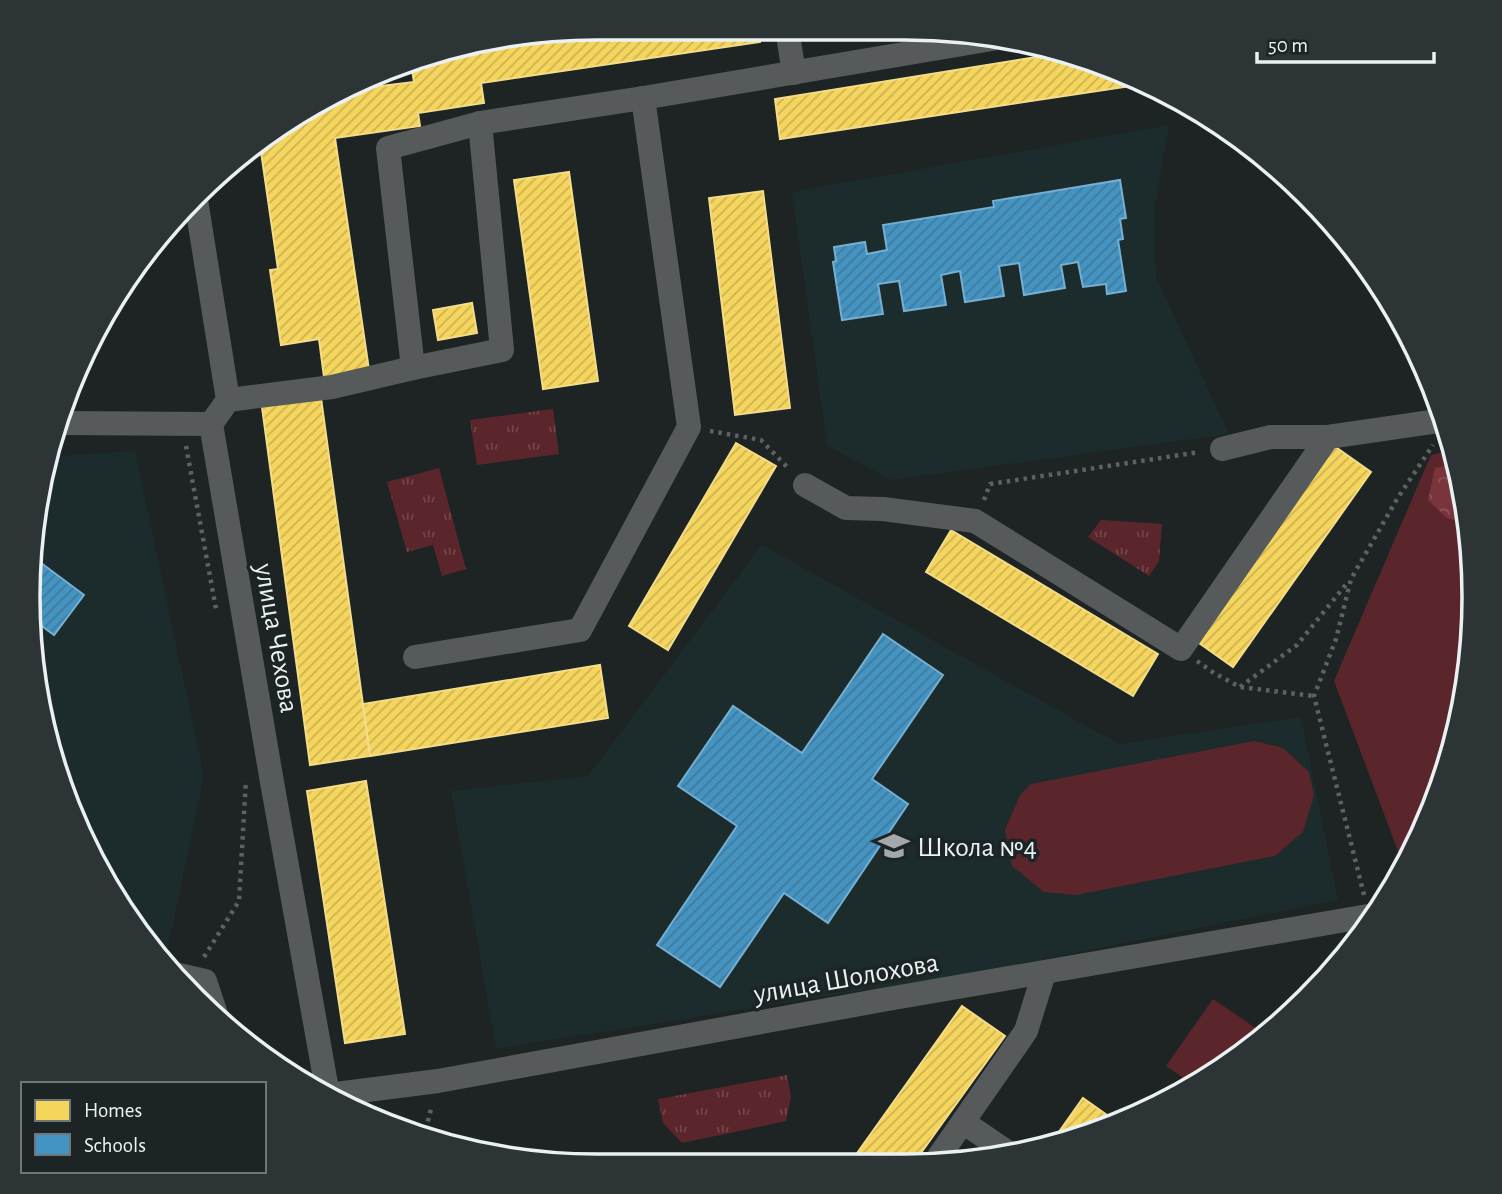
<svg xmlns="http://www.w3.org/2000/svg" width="1502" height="1194" viewBox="0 0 1502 1194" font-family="'Alegreya Sans',sans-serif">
<defs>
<pattern id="forest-crowns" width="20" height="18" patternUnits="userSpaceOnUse" patternTransform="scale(1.75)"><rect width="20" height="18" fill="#79353b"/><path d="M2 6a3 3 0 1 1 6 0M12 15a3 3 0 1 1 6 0" fill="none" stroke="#8c5358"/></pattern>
<pattern id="park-tufts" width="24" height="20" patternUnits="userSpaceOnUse" patternTransform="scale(1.75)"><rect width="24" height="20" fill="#5b262b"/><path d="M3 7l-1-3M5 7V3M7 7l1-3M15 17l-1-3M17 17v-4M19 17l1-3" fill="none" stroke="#73464a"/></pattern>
<pattern id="homes-hatch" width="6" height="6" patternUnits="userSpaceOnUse" patternTransform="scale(1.75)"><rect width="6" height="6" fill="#f6d55c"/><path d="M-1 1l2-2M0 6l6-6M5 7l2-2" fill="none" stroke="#cab257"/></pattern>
<pattern id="schools-hatch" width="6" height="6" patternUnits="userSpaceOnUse" patternTransform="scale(1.75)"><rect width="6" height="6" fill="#4393c3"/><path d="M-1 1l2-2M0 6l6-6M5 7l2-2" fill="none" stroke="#447998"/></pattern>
</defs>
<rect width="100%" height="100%" fill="#1e2323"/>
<g fill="#1c2c2d">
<path d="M1169,125L1154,212L1156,277L1229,434L891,480L827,446L792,192Z"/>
<path d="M135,451L204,776L168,948L150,946L104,881L47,744L28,597L47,457Z"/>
<path d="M762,545L1119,744L1301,717L1338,900L985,971L496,1049L451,791L588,776Z"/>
</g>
<g fill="#5b262b">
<path d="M1452,450L1469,523L1473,635L1455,745L1415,849L1404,867L1334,681L1431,455Z"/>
<path d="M1254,741L1283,748L1309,772L1314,795L1303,832L1275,856L1076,895L1044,892L1012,866L1005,830L1020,795L1031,784Z"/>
<path d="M1213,999L1266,1035L1195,1086L1166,1066Z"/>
</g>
<path fill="url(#forest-crowns)" d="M1455,464L1469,523L1447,518L1428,500L1435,468Z"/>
<g fill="url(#park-tufts)">
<path d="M553,409L559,454L477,465L470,420Z"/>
<path d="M439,468L466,569L442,576L433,545L407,552L387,482Z"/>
<path d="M1101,520L1162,524L1159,561L1149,576L1088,537Z"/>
<path d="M787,1075L791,1097L786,1121L682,1143L663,1123L658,1099Z"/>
</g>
<g fill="url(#homes-hatch)" stroke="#f3dd89" stroke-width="2">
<path d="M597,28L758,29L760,42L481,83L484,103L418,113L420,126L335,138L369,370L324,377L319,339L281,345L270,270L278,269L260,145L313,104L379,77L381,86L414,82L411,64L477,55L476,44Z"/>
<path d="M1062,53L1088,58L1144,84L780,139L775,99Z"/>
<path d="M569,172L598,381L543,389L514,180Z"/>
<path d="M763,191L790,408L735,415L709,198Z"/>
<path d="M472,303L477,333L438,340L433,310Z"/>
<path d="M321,398L370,756L310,765L262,407Z"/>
<path d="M736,443L776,466L668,650L629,626Z"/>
<path d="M1330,443L1371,472L1233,667L1192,638Z"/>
<path d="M951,530L1158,654L1133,696L926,572Z"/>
<path d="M600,665L608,718L370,756L363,704Z"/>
<path d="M366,781L405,1034L345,1043L307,791Z"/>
<path d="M962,1006L1005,1036L913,1164L850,1163Z"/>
<path d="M1083,1098L1117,1122L1088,1136L1063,1141L1056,1136Z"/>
</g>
<g fill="url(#schools-hatch)" stroke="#75afd1" stroke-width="2">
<path d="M1120,180L1126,218L1120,219L1123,239L1118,240L1126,291L1107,294L1106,284L1083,287L1078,262L1061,265L1065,288L1024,295L1019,263L999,266L1004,296L965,302L960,271L941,275L946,305L904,311L899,281L878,284L883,314L842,320L833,262L836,261L834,247L865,242L867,254L887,250L883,225L994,207L993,201Z"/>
<path d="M33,557L84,595L54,635L31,618L28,597Z"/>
<path d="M883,634L943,675L872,779L908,804L828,923L784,893L720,987L657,945L737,826L678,786L733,706L802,753Z"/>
</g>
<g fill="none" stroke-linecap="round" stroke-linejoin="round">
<g stroke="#5e6162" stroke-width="4.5" stroke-dasharray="3.5 5" stroke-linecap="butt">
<path d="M710,431L761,440L790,470"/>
<path d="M186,446L216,609"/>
<path d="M984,500L990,484L1200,452"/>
<path d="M1197,661L1214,673L1240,687L1314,696"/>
<path d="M1240,687L1297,645L1348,582"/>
<path d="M1364,895L1314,696L1336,639L1351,579L1397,499L1433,445"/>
<path d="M204,957L239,901L246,780"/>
<path d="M430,1138L427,1125L432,1105"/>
</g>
<g stroke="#565a5a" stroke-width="24">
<path d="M787,29L794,73"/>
<path d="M195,194L228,400L211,424L272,782L328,1095"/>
<path d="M413,368L502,350L480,123"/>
<path d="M228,400L332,387L413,368L388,148L480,123L643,98L992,39"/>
<path d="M58,423L211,424"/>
<path d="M1222,449L1271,437H1328"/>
<path d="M805,485L846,508L883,509L975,521L1181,649L1328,437L1445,420"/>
<path d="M415,657L580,630L689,427L643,98"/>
<path d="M170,973L205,981L216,1014"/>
<path d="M328,1095L438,1081L882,1000L1374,915"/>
<path d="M963,1122L1007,1152"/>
<path d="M933,1165L1026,1031L1044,973"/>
</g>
</g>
<defs>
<g id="school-bare" transform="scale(2.415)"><path d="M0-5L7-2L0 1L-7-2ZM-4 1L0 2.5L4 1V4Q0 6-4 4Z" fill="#a3a9aa" stroke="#1c2425" stroke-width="2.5" paint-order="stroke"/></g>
</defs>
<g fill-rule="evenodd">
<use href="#school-bare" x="894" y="846"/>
</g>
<g text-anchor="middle" stroke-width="7" stroke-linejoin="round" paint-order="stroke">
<g font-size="28" fill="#ebf1f2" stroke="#1c2425">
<text transform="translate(278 638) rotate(80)" y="10">улица Чехова</text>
<text transform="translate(846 977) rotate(-10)" y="10">улица Шолохова</text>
</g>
<g font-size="28" fill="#ebf1f2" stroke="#1c2425" text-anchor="start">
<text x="917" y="856">Школа №4</text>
</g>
</g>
<path d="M0 0H1502V1194H0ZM597 40H905A557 557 0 0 1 1462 597V597A557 557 0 0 1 905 1154H597A557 557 0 0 1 40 597V597A557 557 0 0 1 597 40Z" fill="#2d3435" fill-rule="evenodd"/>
<path fill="none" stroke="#ebf1f2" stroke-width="3.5" d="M597 40H905A557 557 0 0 1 1462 597V597A557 557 0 0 1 905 1154H597A557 557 0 0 1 40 597V597A557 557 0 0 1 597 40Z"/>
<rect x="21" y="1082" width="245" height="91" fill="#1c2425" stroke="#6f7677" stroke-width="2"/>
<rect x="35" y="1100" width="35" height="21" fill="#f6d55c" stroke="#6f7677" stroke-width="2"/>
<text x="84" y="1117" font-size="21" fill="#ebf1f2">Homes</text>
<rect x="35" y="1134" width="35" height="21" fill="#4393c3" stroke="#6f7677" stroke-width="2"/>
<text x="84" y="1152" font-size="21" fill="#ebf1f2">Schools</text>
<path d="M1257 52v10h177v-10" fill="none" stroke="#ebf1f2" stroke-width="3.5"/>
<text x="1268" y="52" font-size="21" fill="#ebf1f2" stroke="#1c2425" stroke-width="5" paint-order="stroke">50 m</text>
</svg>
